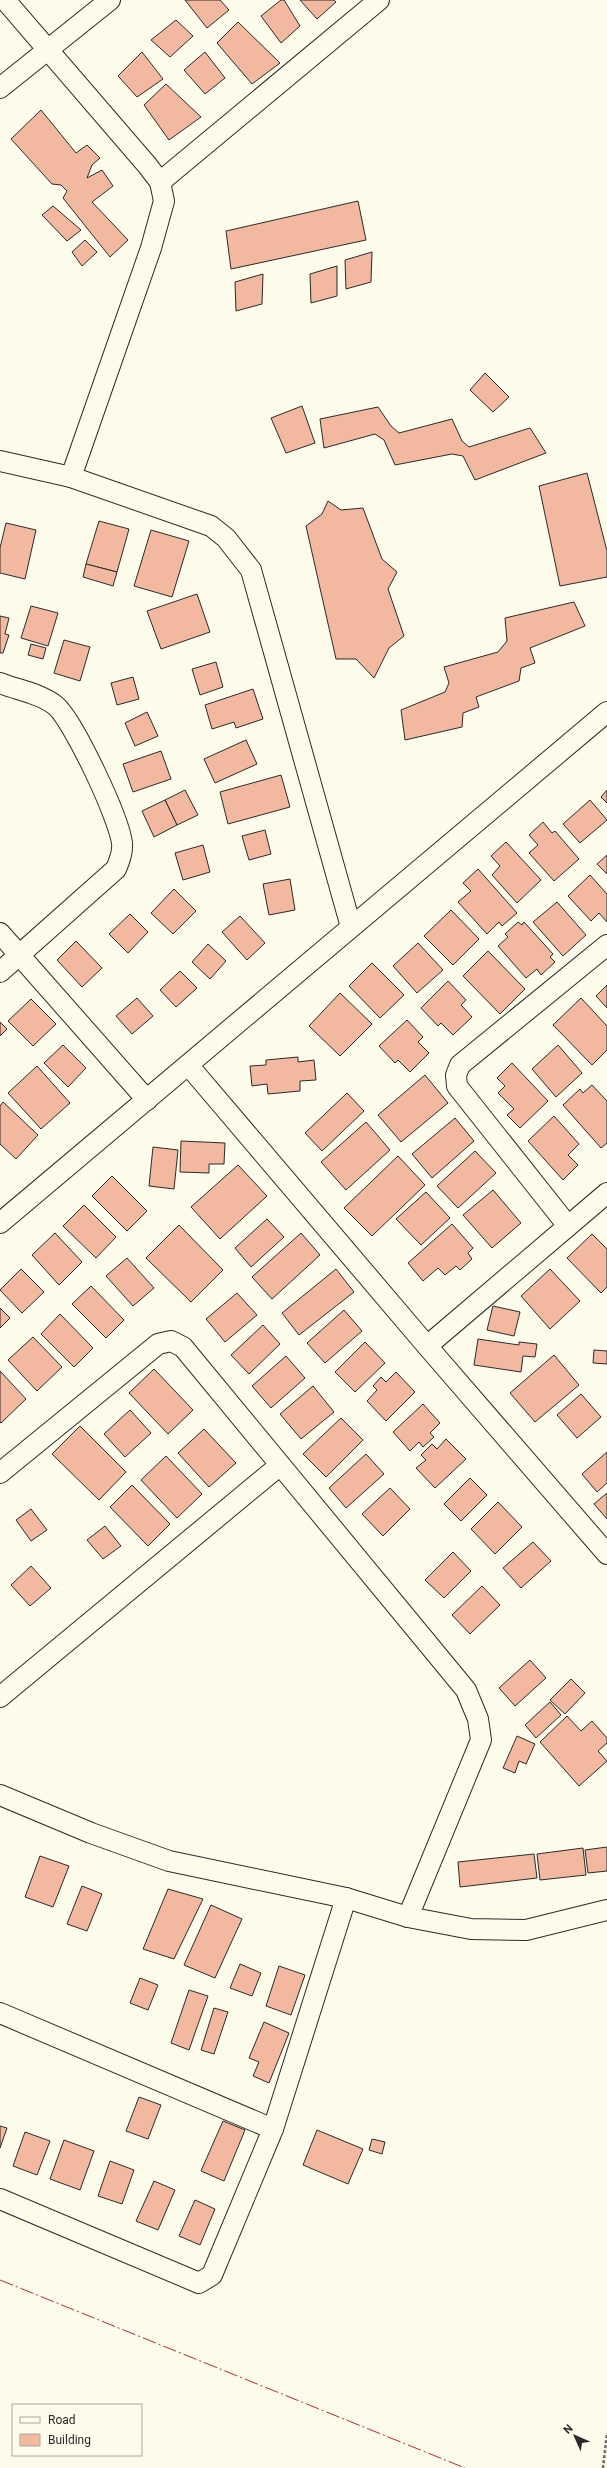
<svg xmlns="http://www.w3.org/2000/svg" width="607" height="2468" viewBox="0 0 607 2468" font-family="Roboto,sans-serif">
<rect width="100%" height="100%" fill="#fdfbea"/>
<g fill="#f2b8a0" stroke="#2b2b2b">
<path d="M185,0H220L229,10L207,28Z"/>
<path d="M281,0H284L300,26L281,43L261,16Z"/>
<path d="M300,0H334L336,2L317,19Z"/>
<path d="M176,20L193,36L170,57L151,40Z"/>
<path d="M238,22L280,63L252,84L217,43Z"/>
<path d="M142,52L163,79L137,97L118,76Z"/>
<path d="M205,52L225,78L205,94L184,70Z"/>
<path d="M166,84L201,117L169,140L144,105Z"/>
<path d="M41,110L76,153L87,145L100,158L92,165L87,178L102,170L113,186L92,202L128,240L110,257L63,198L67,191L61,185L52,184L11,139Z"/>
<path d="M358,201L366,240L231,269L226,231Z"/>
<path d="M53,206L81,230L67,241L42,215Z"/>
<path d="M85,240L97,252L82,266L72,252Z"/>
<path d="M372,252L371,282L346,289L345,260Z"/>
<path d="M337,266V296L311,303L310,274Z"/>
<path d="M263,274L262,304L236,311L235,282Z"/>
<path d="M485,373L509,397L493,412L470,390Z"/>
<path d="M302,406L315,443L286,453L271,418Z"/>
<path d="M378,407L391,426L399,433L452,419L462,441L469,447L530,428L546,453L475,480L463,456L452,454L395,465L384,440L375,434L324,448L320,419Z"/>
<path d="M587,473L607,551V577L560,586L539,486Z"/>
<path d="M328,501L341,510L363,508L382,559L397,572L388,589L404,636L389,648L374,678L356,659H336L306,526L322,514Z"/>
<path d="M99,521L129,529L117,572L86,564Z"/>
<path d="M6,523L36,530L25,579L0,573V548Z"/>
<path d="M151,530L189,541L172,597L134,586Z"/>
<path d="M86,564L117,572L113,586L83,577Z"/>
<path d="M197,594L210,632L161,649L147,611Z"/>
<path d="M574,602L585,626L530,648L535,663L521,668L519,681L476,697L479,707L463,713L462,727L405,740L401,710L445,692L449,683L444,667L498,652L507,641L505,618Z"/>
<path d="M31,606L58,613L48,646L21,638Z"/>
<path d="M0,616L9,618L5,634L9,635L3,653H0Z"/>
<path d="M64,640L90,647L80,681L54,673Z"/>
<path d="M31,644L46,648L43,659L28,655Z"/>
<path d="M216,662L223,687L200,695L192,669Z"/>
<path d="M133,677L139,699L117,705L111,683Z"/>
<path d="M253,689L263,719L236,728L234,722L212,729L205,705Z"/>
<path d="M147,712L158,736L135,746L125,723Z"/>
<path d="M246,740L257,764L215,783L204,759Z"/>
<path d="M161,751L171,779L133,792L123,764Z"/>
<path d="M281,775L290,807L228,824L220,792Z"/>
<path d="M185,790L198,815L177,825L165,800Z"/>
<path d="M607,790V803L601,797Z"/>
<path d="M165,800L177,825L154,837L142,811Z"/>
<path d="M590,800L607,820L580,843L563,824Z"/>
<path d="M543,822L552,833L555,831L579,859L554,881L529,853L538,845L529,835Z"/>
<path d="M265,830L271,854L249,860L242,836Z"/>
<path d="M506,842L541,880L517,903L492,875L500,866L491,856Z"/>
<path d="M203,845L210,872L183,880L175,853Z"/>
<path d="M607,855V874L597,864Z"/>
<path d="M478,869L517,913L502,926L499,922L487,934L458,902L471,891L463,883Z"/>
<path d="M590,875L607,894V922L599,913L591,921L568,896Z"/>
<path d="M290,879L295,910L269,915L263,884Z"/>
<path d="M174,889L196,911L173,934L151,913Z"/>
<path d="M557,902L586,935L563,956L533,922Z"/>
<path d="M451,910L479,939L453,965L424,936Z"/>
<path d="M130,914L148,932L128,953L109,934Z"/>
<path d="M240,916L265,943L247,960L222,932Z"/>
<path d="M518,922L522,925L524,922L553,954L550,957L555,962L541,975L537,969L526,978L498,946L508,937L505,934Z"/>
<path d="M76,941L102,968L82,987L57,960Z"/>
<path d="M418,943L443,970L417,993L393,966Z"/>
<path d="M208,944L226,961L210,979L192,962Z"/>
<path d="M488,951L525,989L500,1014L463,976Z"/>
<path d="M372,963L404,995L380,1018L349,986Z"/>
<path d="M180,971L197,988L176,1007L160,990Z"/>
<path d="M448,981L466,1000L461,1005L472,1017L453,1035L441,1023L438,1026L421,1008Z"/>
<path d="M607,985V1008L596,996Z"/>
<path d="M340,993L372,1024L340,1056L309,1026Z"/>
<path d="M137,998L153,1016L132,1034L116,1016Z"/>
<path d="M581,998L607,1026V1050L592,1065L553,1025Z"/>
<path d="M31,999L56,1024L33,1046L8,1021Z"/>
<path d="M407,1020L423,1037L418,1042L429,1053L410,1072L398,1060L395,1063L379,1046Z"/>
<path d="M0,1022L7,1029L0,1036Z"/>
<path d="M63,1045L86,1068L68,1087L44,1063Z"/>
<path d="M558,1045L582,1073L556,1097L532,1069Z"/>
<path d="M298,1057V1062L314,1060L316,1080L300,1081V1091L268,1094L267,1084L252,1086L250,1066L266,1065V1060Z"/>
<path d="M512,1063L548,1101L520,1128L507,1115L514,1109L498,1093L505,1086L497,1078Z"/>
<path d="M37,1066L70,1103L41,1129L8,1093Z"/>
<path d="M425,1075L448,1103L401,1142L378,1115Z"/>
<path d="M592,1085L607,1101V1143L601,1148L563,1105L580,1089L583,1093Z"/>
<path d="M347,1093L364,1111L322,1151L305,1133Z"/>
<path d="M3,1102L38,1135L16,1159L0,1144V1106Z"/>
<path d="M554,1116L579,1144L568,1155L578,1165L563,1180L528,1141Z"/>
<path d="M455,1118L474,1141L432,1178L412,1154Z"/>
<path d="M366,1122L390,1150L346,1190L321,1162Z"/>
<path d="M181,1141L225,1143L224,1164H209V1173L180,1172Z"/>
<path d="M153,1147L178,1150L174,1189L149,1186Z"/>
<path d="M475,1151L496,1173L458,1208L437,1186Z"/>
<path d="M398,1156L425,1185L372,1236L344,1208Z"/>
<path d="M238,1165L267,1196L220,1239L191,1207Z"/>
<path d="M112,1176L147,1211L127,1231L92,1196Z"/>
<path d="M493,1190L521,1223L492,1248L463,1215Z"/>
<path d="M426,1192L450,1218L421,1245L396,1219Z"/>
<path d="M84,1205L116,1237L96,1258L63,1226Z"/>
<path d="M267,1219L284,1237L251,1267L235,1248Z"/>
<path d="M452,1224L473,1248L468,1253L472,1259L460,1270L456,1266L445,1275L438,1268L423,1281L408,1263Z"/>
<path d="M179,1225L223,1270L191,1302L146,1258Z"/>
<path d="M55,1233L82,1262L59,1285L32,1255Z"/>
<path d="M301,1233L320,1255L272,1299L252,1277Z"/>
<path d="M592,1234L607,1249V1287L601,1293L567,1258Z"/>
<path d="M127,1258L154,1288L133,1306L106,1276Z"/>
<path d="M21,1269L44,1292L22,1313L0,1290Z"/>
<path d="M336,1269L354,1292L299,1335L282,1313Z"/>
<path d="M550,1269L580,1301L550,1329L521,1296Z"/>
<path d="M91,1286L124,1320L106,1338L72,1304Z"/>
<path d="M237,1293L257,1315L225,1342L206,1319Z"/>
<path d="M493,1306L520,1312L514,1336L487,1330Z"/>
<path d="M0,1308L10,1318L0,1328Z"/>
<path d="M344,1310L362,1331L325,1363L307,1343Z"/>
<path d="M60,1314L93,1348L74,1367L41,1334Z"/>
<path d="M263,1325L280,1344L249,1374L231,1355Z"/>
<path d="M33,1337L62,1367L37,1391L8,1360Z"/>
<path d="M478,1339L519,1345V1342L537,1344L535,1357L523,1356L521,1372L474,1365Z"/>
<path d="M365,1342L385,1363L355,1392L335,1372Z"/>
<path d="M594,1350L607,1351V1364L593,1363Z"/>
<path d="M554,1355L579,1385L535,1422L510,1393Z"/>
<path d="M286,1356L305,1378L271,1408L252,1386Z"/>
<path d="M154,1369L193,1410L168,1434L129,1393Z"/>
<path d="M0,1371L26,1399L1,1423L0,1422Z"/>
<path d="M396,1372L415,1392L386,1421L367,1401L377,1390L373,1386L381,1377L386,1382Z"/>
<path d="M313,1386L334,1412L301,1439L280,1414Z"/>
<path d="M581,1394L601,1417L577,1438L557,1415Z"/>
<path d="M423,1404L440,1423L430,1433L434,1437L423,1447L419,1442L410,1451L393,1432Z"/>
<path d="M130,1410L151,1433L125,1457L104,1434Z"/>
<path d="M341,1418L363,1440L326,1477L303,1454Z"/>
<path d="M80,1426L126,1472L99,1500L52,1454Z"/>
<path d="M204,1429L236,1463L209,1487L178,1453Z"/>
<path d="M446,1439L466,1459L435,1488L416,1468L426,1460L421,1455L432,1444L437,1449Z"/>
<path d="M607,1452V1483L597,1492L582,1474Z"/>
<path d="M366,1454L384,1474L346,1508L329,1488Z"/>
<path d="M166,1456L202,1494L177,1518L141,1480Z"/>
<path d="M470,1478L487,1495L461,1521L444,1504Z"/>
<path d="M132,1485L170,1524L148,1546L110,1507Z"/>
<path d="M390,1488L410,1509L383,1536L362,1514Z"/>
<path d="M607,1493V1519L594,1504Z"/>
<path d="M498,1502L522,1527L495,1554L471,1529Z"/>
<path d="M31,1509L47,1530L31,1541L16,1520Z"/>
<path d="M105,1526L121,1546L103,1559L87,1540Z"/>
<path d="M533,1542L551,1561L521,1588L503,1568Z"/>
<path d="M453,1552L471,1571L444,1598L425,1580Z"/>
<path d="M31,1566L51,1588L30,1606L11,1585Z"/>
<path d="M482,1586L500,1605L470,1634L452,1615Z"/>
<path d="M530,1660L546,1678L515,1706L499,1688Z"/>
<path d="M571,1679L585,1693L565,1714L550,1700Z"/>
<path d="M550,1702L561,1715L536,1738L525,1725Z"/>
<path d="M567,1716L581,1731L592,1721L607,1738V1743L598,1751L607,1761L579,1786L540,1742Z"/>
<path d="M517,1736L535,1744L526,1764L519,1761L515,1773L503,1768Z"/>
<path d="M607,1847V1871L588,1873L585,1850Z"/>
<path d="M583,1848L586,1875L540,1880L537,1854Z"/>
<path d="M534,1854L537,1878L460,1887L458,1862Z"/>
<path d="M40,1856L69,1866L53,1907L25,1897Z"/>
<path d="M82,1886L102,1894L87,1931L67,1924Z"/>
<path d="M168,1889L203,1899L174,1959L143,1949Z"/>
<path d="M211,1905L242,1919L215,1978L184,1965Z"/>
<path d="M240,1964L261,1973L252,1996L230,1988Z"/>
<path d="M279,1966L305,1975L291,2015L266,2006Z"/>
<path d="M140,1978L158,1985L148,2010L130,2003Z"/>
<path d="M189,1990L208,1996L189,2050L171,2043Z"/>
<path d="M214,2008L228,2012L214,2054L201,2050Z"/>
<path d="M264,2022L289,2033L269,2083L253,2076L259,2062L249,2058Z"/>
<path d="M139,2097L161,2105L148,2139L126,2131Z"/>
<path d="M223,2121L245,2130L224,2181L201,2171Z"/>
<path d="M0,2126L7,2128L0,2148Z"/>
<path d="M317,2130L363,2149L348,2184L303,2165Z"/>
<path d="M25,2132L50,2141L37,2175L13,2166Z"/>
<path d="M372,2139L385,2142L382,2154L369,2150Z"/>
<path d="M64,2140L94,2151L80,2190L50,2179Z"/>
<path d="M110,2161L134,2170L122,2204L98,2196Z"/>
<path d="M154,2181L175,2190L158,2230L136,2221Z"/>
<path d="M195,2200L215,2209L200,2245L179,2236Z"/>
</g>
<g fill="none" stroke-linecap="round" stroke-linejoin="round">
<g stroke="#2b2b2b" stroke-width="22">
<g id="street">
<path d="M5,0L147,165L160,182L164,201L151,248L71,477"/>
<path d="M0,88L110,0"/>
<path d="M160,182L379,0"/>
<path d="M0,461L71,477L211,526L226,538L251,570L351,927"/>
<path d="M0,683C18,690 42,694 56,706C74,722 119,818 122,843C123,852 120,860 116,869L0,972"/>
<path d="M0,933L147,1100"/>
<path d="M189,1066L427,1346L607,1554"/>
<path d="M0,1223L607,712"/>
<path d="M568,1226L457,1086L456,1075L460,1065L607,945"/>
<path d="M427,1346L607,1193"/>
<path d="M0,1473L158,1344L171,1341L183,1347L466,1690L478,1719L481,1740L408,1917"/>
<path d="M0,1697L279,1466"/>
<path d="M0,1795L91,1833L169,1861L346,1898L408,1917L471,1929L526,1930L607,1910"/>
<path d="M0,2013L273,2129"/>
<path d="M0,2199L199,2283L212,2275L273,2129L346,1898"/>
</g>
</g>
<path stroke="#6a6964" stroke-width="2.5" stroke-dasharray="3 2" stroke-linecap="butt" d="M603,2468L607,2433"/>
<use href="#street" stroke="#fdfbea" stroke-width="20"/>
<path stroke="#c62828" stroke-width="1" stroke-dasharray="14 3 2 3" stroke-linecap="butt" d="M0,2280L465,2468"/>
</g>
<rect x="12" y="2404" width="130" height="52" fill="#fdfbea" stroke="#a9a89e"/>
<rect x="20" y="2417" width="20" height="6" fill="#fdfbea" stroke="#a9a89e"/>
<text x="48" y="2424" font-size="12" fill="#2b2b2b">Road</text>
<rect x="20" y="2434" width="20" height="12" fill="#f2b8a0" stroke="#a9a89e"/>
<text x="48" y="2444" font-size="12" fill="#2b2b2b">Building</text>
<g transform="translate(575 2436) rotate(315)" stroke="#fdfbea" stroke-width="3" paint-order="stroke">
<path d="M0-3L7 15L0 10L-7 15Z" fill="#2b2b2b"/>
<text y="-6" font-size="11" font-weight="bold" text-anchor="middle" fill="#2b2b2b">N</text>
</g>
</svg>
